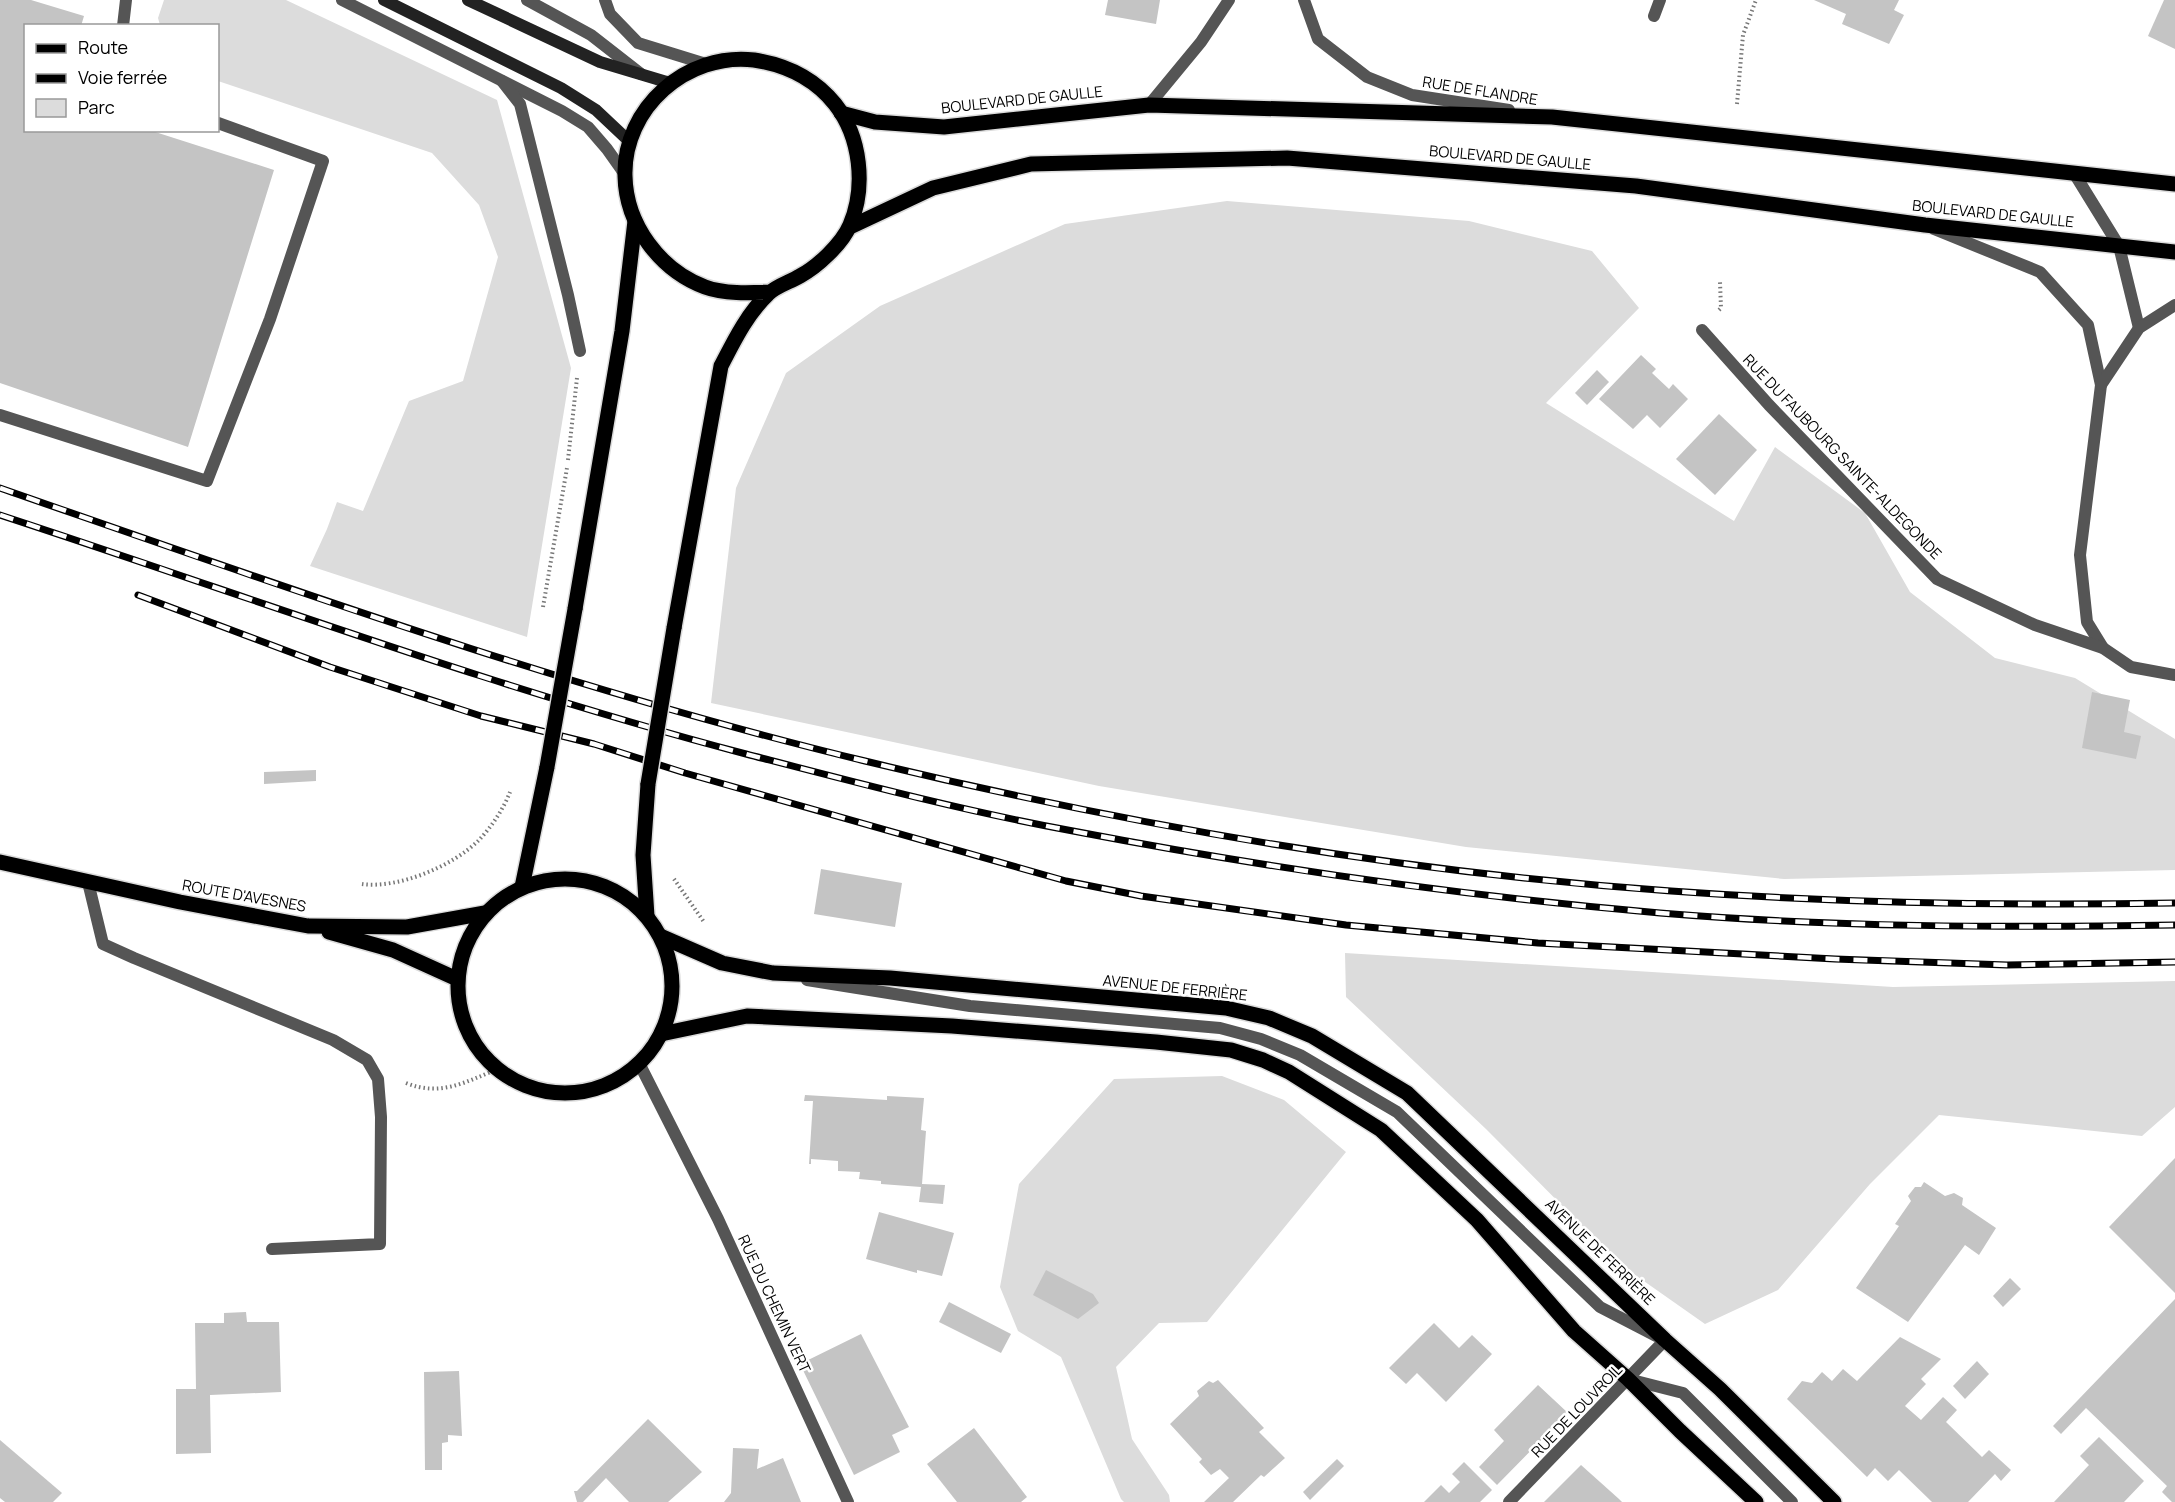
<svg xmlns="http://www.w3.org/2000/svg" width="2175" height="1502" viewBox="0 0 2175 1502" font-family="Manrope,sans-serif">
<rect width="100%" height="100%" fill="#fff"/>
<g fill="#dcdcdc">
<path d="M164,0H286L497,100L571,368L527,637L310,566L327,529L337,502L363,511L409,401L463,381L498,257L479,205L432,153L218,81V26L160,25L158,18Z"/>
<path d="M1227,201L1469,221L1592,251L1639,308L1546,403L1734,521L1775,447L1865,513L1910,592L1995,658L2075,678L2175,739V870L1784,879L1466,847L1099,786L711,703L736,488L786,373L880,306L1065,224Z"/>
<path d="M1345,953L1893,987L2175,981V1107L2142,1136L1939,1115L1870,1184L1778,1290L1705,1324L1621,1265L1486,1129L1346,997Z"/>
<path d="M1222,1076L1284,1100L1346,1152L1207,1322L1159,1323L1116,1367L1132,1439L1169,1495L1170,1502H1124L1121,1499L1061,1357L1018,1331L1000,1287L1019,1184L1114,1079Z"/>
</g>
<g fill="#c4c4c4">
<path d="M0,0H31L84,16L81,26H26V130H149L274,170L188,447L0,383Z"/>
<path d="M1108,0H1160L1156,24L1105,15Z"/>
<path d="M1814,0H1899L1894,10L1904,15L1889,44L1842,24L1846,14Z"/>
<path d="M2164,0H2175V49L2148,36Z"/>
<path d="M1641,355L1656,369L1652,373L1669,389L1673,384L1688,399L1660,428L1647,415L1633,429L1599,399Z"/>
<path d="M1597,370L1609,382L1587,405L1575,393Z"/>
<path d="M1719,414L1757,450L1715,495L1676,459Z"/>
<path d="M2092,692L2130,700L2124,732L2141,736L2136,759L2082,748Z"/>
<path d="M316,770V781L264,784V772Z"/>
<path d="M821,869L902,883L895,927L814,914Z"/>
<path d="M805,1095L887,1100V1096L924,1098L921,1130L926,1131L922,1184L945,1185L943,1204L919,1202L921,1187L881,1184V1181L859,1179L860,1172L838,1171V1161L811,1159V1164H809L813,1101H804Z"/>
<path d="M2175,1158V1293L2109,1227Z"/>
<path d="M1924,1182L1945,1196L1954,1193L1963,1198L1962,1205L1996,1228L1979,1255L1965,1245L1908,1322L1856,1288L1899,1226L1895,1224L1911,1201L1908,1196L1915,1187H1921Z"/>
<path d="M879,1212L954,1233L942,1276L917,1270V1273L866,1259Z"/>
<path d="M1046,1270L1093,1294L1099,1303L1078,1319L1033,1295Z"/>
<path d="M2010,1278L2021,1289L2003,1307L1993,1296Z"/>
<path d="M2175,1299V1502H2172L2162,1492L2167,1486L2086,1408L2061,1434L2053,1426Z"/>
<path d="M949,1302L1011,1334L1001,1353L939,1322Z"/>
<path d="M246,1312L247,1322H279L281,1392L210,1395L211,1453L176,1454V1389H196L195,1323H224V1313Z"/>
<path d="M1434,1323L1459,1348L1472,1335L1492,1354L1446,1402L1417,1373L1406,1384L1389,1368Z"/>
<path d="M861,1334L909,1427L892,1435L900,1452L854,1475L800,1364Z"/>
<path d="M1900,1337L1941,1359L1921,1379L1926,1384L1905,1406L1921,1420L1943,1397L1957,1410L1946,1422L1982,1457L1989,1450L2011,1470L2001,1481L1995,1474L1968,1502H1932L1899,1470L1888,1481L1875,1468L1867,1477L1787,1399L1802,1381L1812,1383L1822,1372L1832,1381L1843,1369L1857,1381Z"/>
<path d="M1977,1361L1989,1374L1965,1399L1953,1386Z"/>
<path d="M459,1371L462,1436L448,1435V1442L442,1443V1470H425L424,1372Z"/>
<path d="M1218,1380L1264,1428L1259,1432L1285,1458L1264,1477L1261,1475L1233,1502H1204L1229,1478L1220,1469L1211,1475L1199,1462L1202,1459L1170,1424L1199,1396L1197,1391L1209,1381L1213,1383Z"/>
<path d="M1538,1385L1568,1413L1497,1485L1479,1467L1504,1441L1494,1430Z"/>
<path d="M648,1419L702,1472L668,1502H629L606,1478L583,1502H577L574,1491H577Z"/>
<path d="M974,1428L1027,1497L1021,1502H957L927,1464Z"/>
<path d="M2099,1437L2144,1481L2124,1502H2054L2089,1465L2080,1456Z"/>
<path d="M0,1440L62,1493L53,1502H5L0,1498Z"/>
<path d="M733,1448L759,1449L757,1469L783,1458L801,1502H724L731,1493Z"/>
<path d="M1337,1459L1344,1466L1310,1500L1303,1492Z"/>
<path d="M1464,1462L1492,1490L1480,1502H1424L1441,1485L1449,1493L1460,1482L1452,1474Z"/>
<path d="M1581,1465L1619,1499L1622,1502H1544Z"/>
</g>
<g fill="none" stroke-linecap="round" stroke-linejoin="round">
<g stroke="#dbdbdb" stroke-width="18">
<g id="primary">
<path d="M841,113L875,122L944,127L1149,105L1552,117L2175,184"/>
<path d="M850,227L933,188L1031,164L1287,158L1636,186L1925,225L2175,252"/>
<path d="M575,609L622,331L635,221"/>
<path d="M674,628L721,366C734,341 747,314 768,294C776,286 790,282 800,276C817,267 842,244 850,225C866,187 861,137 835,104C814,78 787,65 754,60C687,52 623,108 625,176C626,225 660,270 705,287C724,294 749,293 769,292"/>
<path d="M0,862L180,902L308,926L407,927L485,913"/>
<circle cx="565" cy="986" r="107"/>
<path d="M522,887L547,767"/>
<path d="M647,916L643,855L648,784"/>
<path d="M329,932L393,950L457,979"/>
<path d="M660,936L722,963L773,973L890,978L1226,1008L1269,1018L1312,1036L1407,1093L1665,1340L1720,1389L1834,1502"/>
<path d="M661,1034L747,1016L952,1026L1156,1042L1231,1050L1263,1060L1289,1072L1381,1130L1477,1220L1574,1331L1628,1379L1680,1431L1756,1502"/>
</g>
</g>
<g stroke="#777" stroke-width="4" stroke-dasharray="1.5 3" stroke-linecap="butt">
<path d="M1737,104L1743,35L1756,0"/>
<path d="M1719,310L1721,308L1720,282"/>
<path d="M568,460L577,378"/>
<path d="M543,607L567,468"/>
<path d="M674,879L704,922"/>
<path d="M362,884C398,889 454,866 480,839C492,826 504,808 510,792"/>
<path d="M406,1083C441,1097 465,1082 498,1069"/>
</g>
<g stroke="#555" stroke-width="12">
<path d="M342,0L562,111L588,127L607,149L624,173"/>
<path d="M527,0L591,35L641,74"/>
<path d="M1654,16L1660,0"/>
<path d="M88,882L103,944L134,958L333,1040L367,1060L378,1079L381,1117L380,1244L272,1249"/>
<path d="M807,980L970,1006L1220,1028L1261,1039L1300,1055L1397,1112L1600,1307L1656,1336"/>
<path d="M1628,1379L1683,1393L1792,1502"/>
</g>
<path stroke="#555" stroke-width="12" d="M502,81L520,104L568,295L580,351"/>
<g stroke="#555" stroke-width="12">
<path d="M605,0L610,14L638,43L706,64"/>
<path d="M1304,0L1318,39L1367,77L1412,95L1509,110"/>
<path d="M123,26L126,0"/>
<path d="M1149,105L1201,42L1229,0"/>
<path d="M2074,173L2119,246L2139,328"/>
<path d="M1934,229L2040,272L2088,325L2101,385L2080,555L2087,622L2103,648"/>
<path d="M1702,330L1769,405L1937,579L2035,625L2103,648L2131,667L2175,675"/>
<path d="M2101,385L2139,328L2175,305"/>
<path d="M0,415L207,481L270,319L323,161L218,123"/>
<path d="M641,1067L718,1219L848,1502"/>
<path d="M1509,1502L1665,1340"/>
</g>
<g stroke="#222" stroke-width="12">
<path d="M384,0L561,88L596,110L630,142"/>
<path d="M468,0L600,62L670,83"/>
</g>
<use href="#primary" stroke="#000" stroke-width="15"/>
<g stroke="#000" stroke-width="7">
<g id="rail">
<path d="M0,488C285,587 571,690 865,761C1129,825 1400,872 1671,891C1839,903 2007,906 2175,903"/>
<path d="M0,515C248,596 494,688 746,754C854,782 963,811 1073,831C1267,868 1463,896 1660,913C1832,927 2003,928 2175,925"/>
<path d="M138,595L330,667L481,716L594,744L685,773L1066,881L1141,896L1346,925L1538,943L1835,959L2007,965L2175,962"/>
</g>
</g>
<use href="#rail" stroke="#fff" stroke-width="4.5" stroke-dasharray="14" stroke-linecap="butt"/>
<g stroke="#dbdbdb" stroke-width="18" stroke-linecap="butt">
<g id="primary-bridge">
<path d="M547,767L575,609"/>
<path d="M648,784L674,628"/>
</g>
</g>
<use href="#primary-bridge" stroke="#000" stroke-width="15"/>
</g>
<g text-anchor="middle" stroke-width="5" stroke-linejoin="round" paint-order="stroke">
<g font-size="15" fill="#000" stroke="#fff">
<text transform="translate(1480 91) rotate(9)" y="5">RUE DE FLANDRE</text>
<text transform="translate(1022 100) rotate(-6)" y="5">BOULEVARD DE GAULLE</text>
<text transform="translate(1510 158) rotate(5)" y="5">BOULEVARD DE GAULLE</text>
<text transform="translate(1993 214) rotate(6)" y="5">BOULEVARD DE GAULLE</text>
<text transform="translate(1842 457) rotate(46)" y="5">RUE DU FAUBOURG SAINTE-ALDEGONDE</text>
<text transform="translate(244 896) rotate(10)" y="5">ROUTE D'AVESNES</text>
<text transform="translate(1175 988) rotate(6)" y="5">AVENUE DE FERRIÈRE</text>
<text transform="translate(1600 1252) rotate(44)" y="5">AVENUE DE FERRIÈRE</text>
<text transform="translate(774 1304) rotate(65)" y="5">RUE DU CHEMIN VERT</text>
<text transform="translate(1577 1411) rotate(-46)" y="5">RUE DE LOUVROIL</text>
</g>
</g>
<rect x="24" y="24" width="195" height="108" fill="#ffffff" stroke="#999999" stroke-width="1.5"/>
<rect x="36" y="44" width="30" height="9" fill="#000000" stroke="#999999" stroke-width="1.5"/>
<text x="78" y="54" font-size="18" fill="#000000">Route</text>
<rect x="36" y="74" width="30" height="9" fill="#000000" stroke="#999999" stroke-width="1.5"/>
<text x="78" y="84" font-size="18" fill="#000000">Voie ferrée</text>
<rect x="36" y="99" width="30" height="18" fill="#dcdcdc" stroke="#999999" stroke-width="1.5"/>
<text x="78" y="114" font-size="18" fill="#000000">Parc</text>
</svg>
